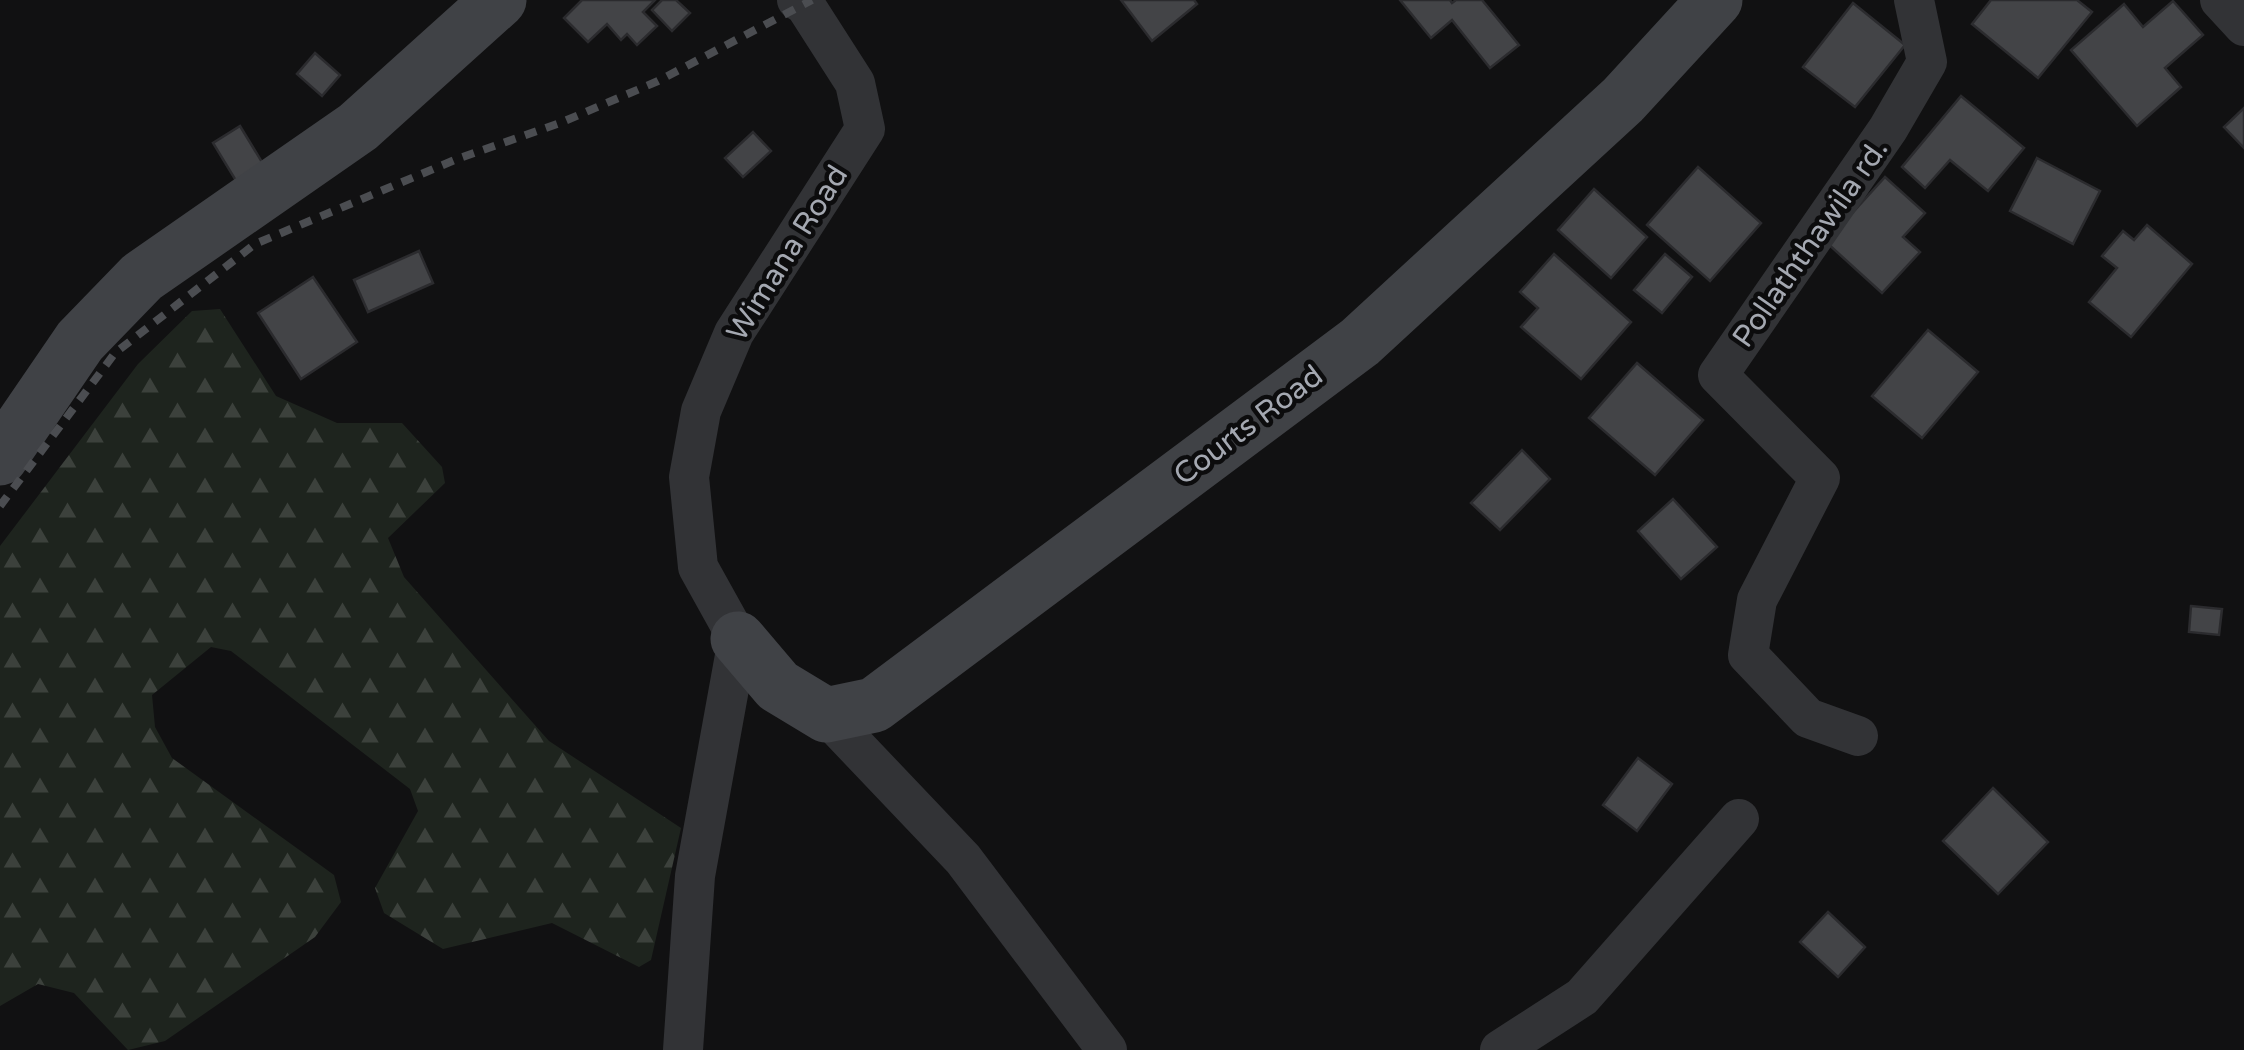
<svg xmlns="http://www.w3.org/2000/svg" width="2244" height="1050" viewBox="0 0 2244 1050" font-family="'Varela Round',sans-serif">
<defs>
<pattern id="forest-firs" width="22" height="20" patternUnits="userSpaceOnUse" patternTransform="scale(2.5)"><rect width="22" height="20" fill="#1e241e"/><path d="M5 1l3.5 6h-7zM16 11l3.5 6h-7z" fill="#3c413c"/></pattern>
</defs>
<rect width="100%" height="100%" fill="#111112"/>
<path fill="url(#forest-firs)" d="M220,309L276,396L337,423H402L442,467L445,483L388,538L404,577L549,741L681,828L651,960L639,967L552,923L443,949L384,913L375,888L418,811L410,789L231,651L211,647L152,695L155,727L172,758L334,875L341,902L315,937L165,1041L128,1050L74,993L38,984L0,1006V546L138,364L192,311Z"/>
<g fill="#434447" stroke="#2b2b2e" stroke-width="2.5">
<path d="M582,0H655L643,12L657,26L637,45L627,34L621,40L607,24L588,42L564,18Z"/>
<path d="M662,0H676L690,13L672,31L652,10Z"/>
<path d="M1121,0H1194L1197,4L1152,41Z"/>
<path d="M1400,0H1450L1452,3L1456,0H1482L1519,45L1490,68L1452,20L1431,38Z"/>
<path d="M1991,0H2077L2092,12L2038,78L1972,24Z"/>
<path d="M2173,1L2203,35L2165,68L2181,87L2137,126L2071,50L2124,4L2143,27Z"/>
<path d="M1853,3L1905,45L1855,107L1803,67Z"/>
<path d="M315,53L340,75L322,96L297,74Z"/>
<path d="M1961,96L2024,148L1988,191L1950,160L1925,188L1902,167Z"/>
<path d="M2244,108V148L2224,127Z"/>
<path d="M240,126L265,167L238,184L213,143Z"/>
<path d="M753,132L771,151L743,177L725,158Z"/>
<path d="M2037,158L2100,191L2073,244L2010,211Z"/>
<path d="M1698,167L1761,223L1710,281L1647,225Z"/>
<path d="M1885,177L1925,213L1903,237L1920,252L1882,293L1826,242Z"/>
<path d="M1594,189L1647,237L1611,278L1558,230Z"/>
<path d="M2147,225L2192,264L2131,337L2089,302L2117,268L2102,256L2123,231L2134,240Z"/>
<path d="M419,251L433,283L368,312L354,280Z"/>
<path d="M1554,254L1631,322L1581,379L1521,327L1538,308L1520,292Z"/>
<path d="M1665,254L1692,277L1662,313L1634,290Z"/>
<path d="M313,277L357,342L301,379L258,313Z"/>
<path d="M1928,330L1978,372L1922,438L1872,396Z"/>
<path d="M1637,363L1703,420L1655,475L1589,418Z"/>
<path d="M1522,450L1550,479L1500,530L1471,503Z"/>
<path d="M1673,499L1717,547L1681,579L1638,531Z"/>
<path d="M2191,606L2222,609L2219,635L2189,632Z"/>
<path d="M1638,758L1672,784L1637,831L1603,805Z"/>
<path d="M1993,788L2048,842L1998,894L1943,841Z"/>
<path d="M1828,912L1865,947L1838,977L1800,942Z"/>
</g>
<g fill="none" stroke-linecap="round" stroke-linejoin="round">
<g stroke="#323336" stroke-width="40">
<path d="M2220,0L2244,26"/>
<path d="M826,715L963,859L1107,1050"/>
<path d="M1858,736L1808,718L1748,655L1757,600L1820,478L1718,375L1888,129L1927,62L1914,0"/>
<path d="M683,1050L695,876L738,639L698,567L689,477L701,411L734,333L865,129L855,83L805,5L797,0"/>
<path d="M1500,1050L1582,997L1739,819"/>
</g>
<g stroke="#404246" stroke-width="55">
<path d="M0,458L80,341L142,277L358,127L499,0"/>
<path d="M738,639L778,686L826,715L874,705L1360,342L1623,100L1715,0"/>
</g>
<path stroke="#4b4d51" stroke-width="8" stroke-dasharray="12 10" stroke-linecap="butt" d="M0,506L115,353L255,244L457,159L560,123L658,81L812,0"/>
</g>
<g text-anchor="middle" stroke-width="9" stroke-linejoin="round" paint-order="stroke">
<g font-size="30" fill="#a4a8b1" stroke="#0c0c0d">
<text transform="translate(1810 243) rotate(-55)" y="10">Pollaththawila rd.</text>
<text transform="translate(787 253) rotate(-58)" y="10">Wimana Road</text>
<text transform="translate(1248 425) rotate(-37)" y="10">Courts Road</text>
</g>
</g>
</svg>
